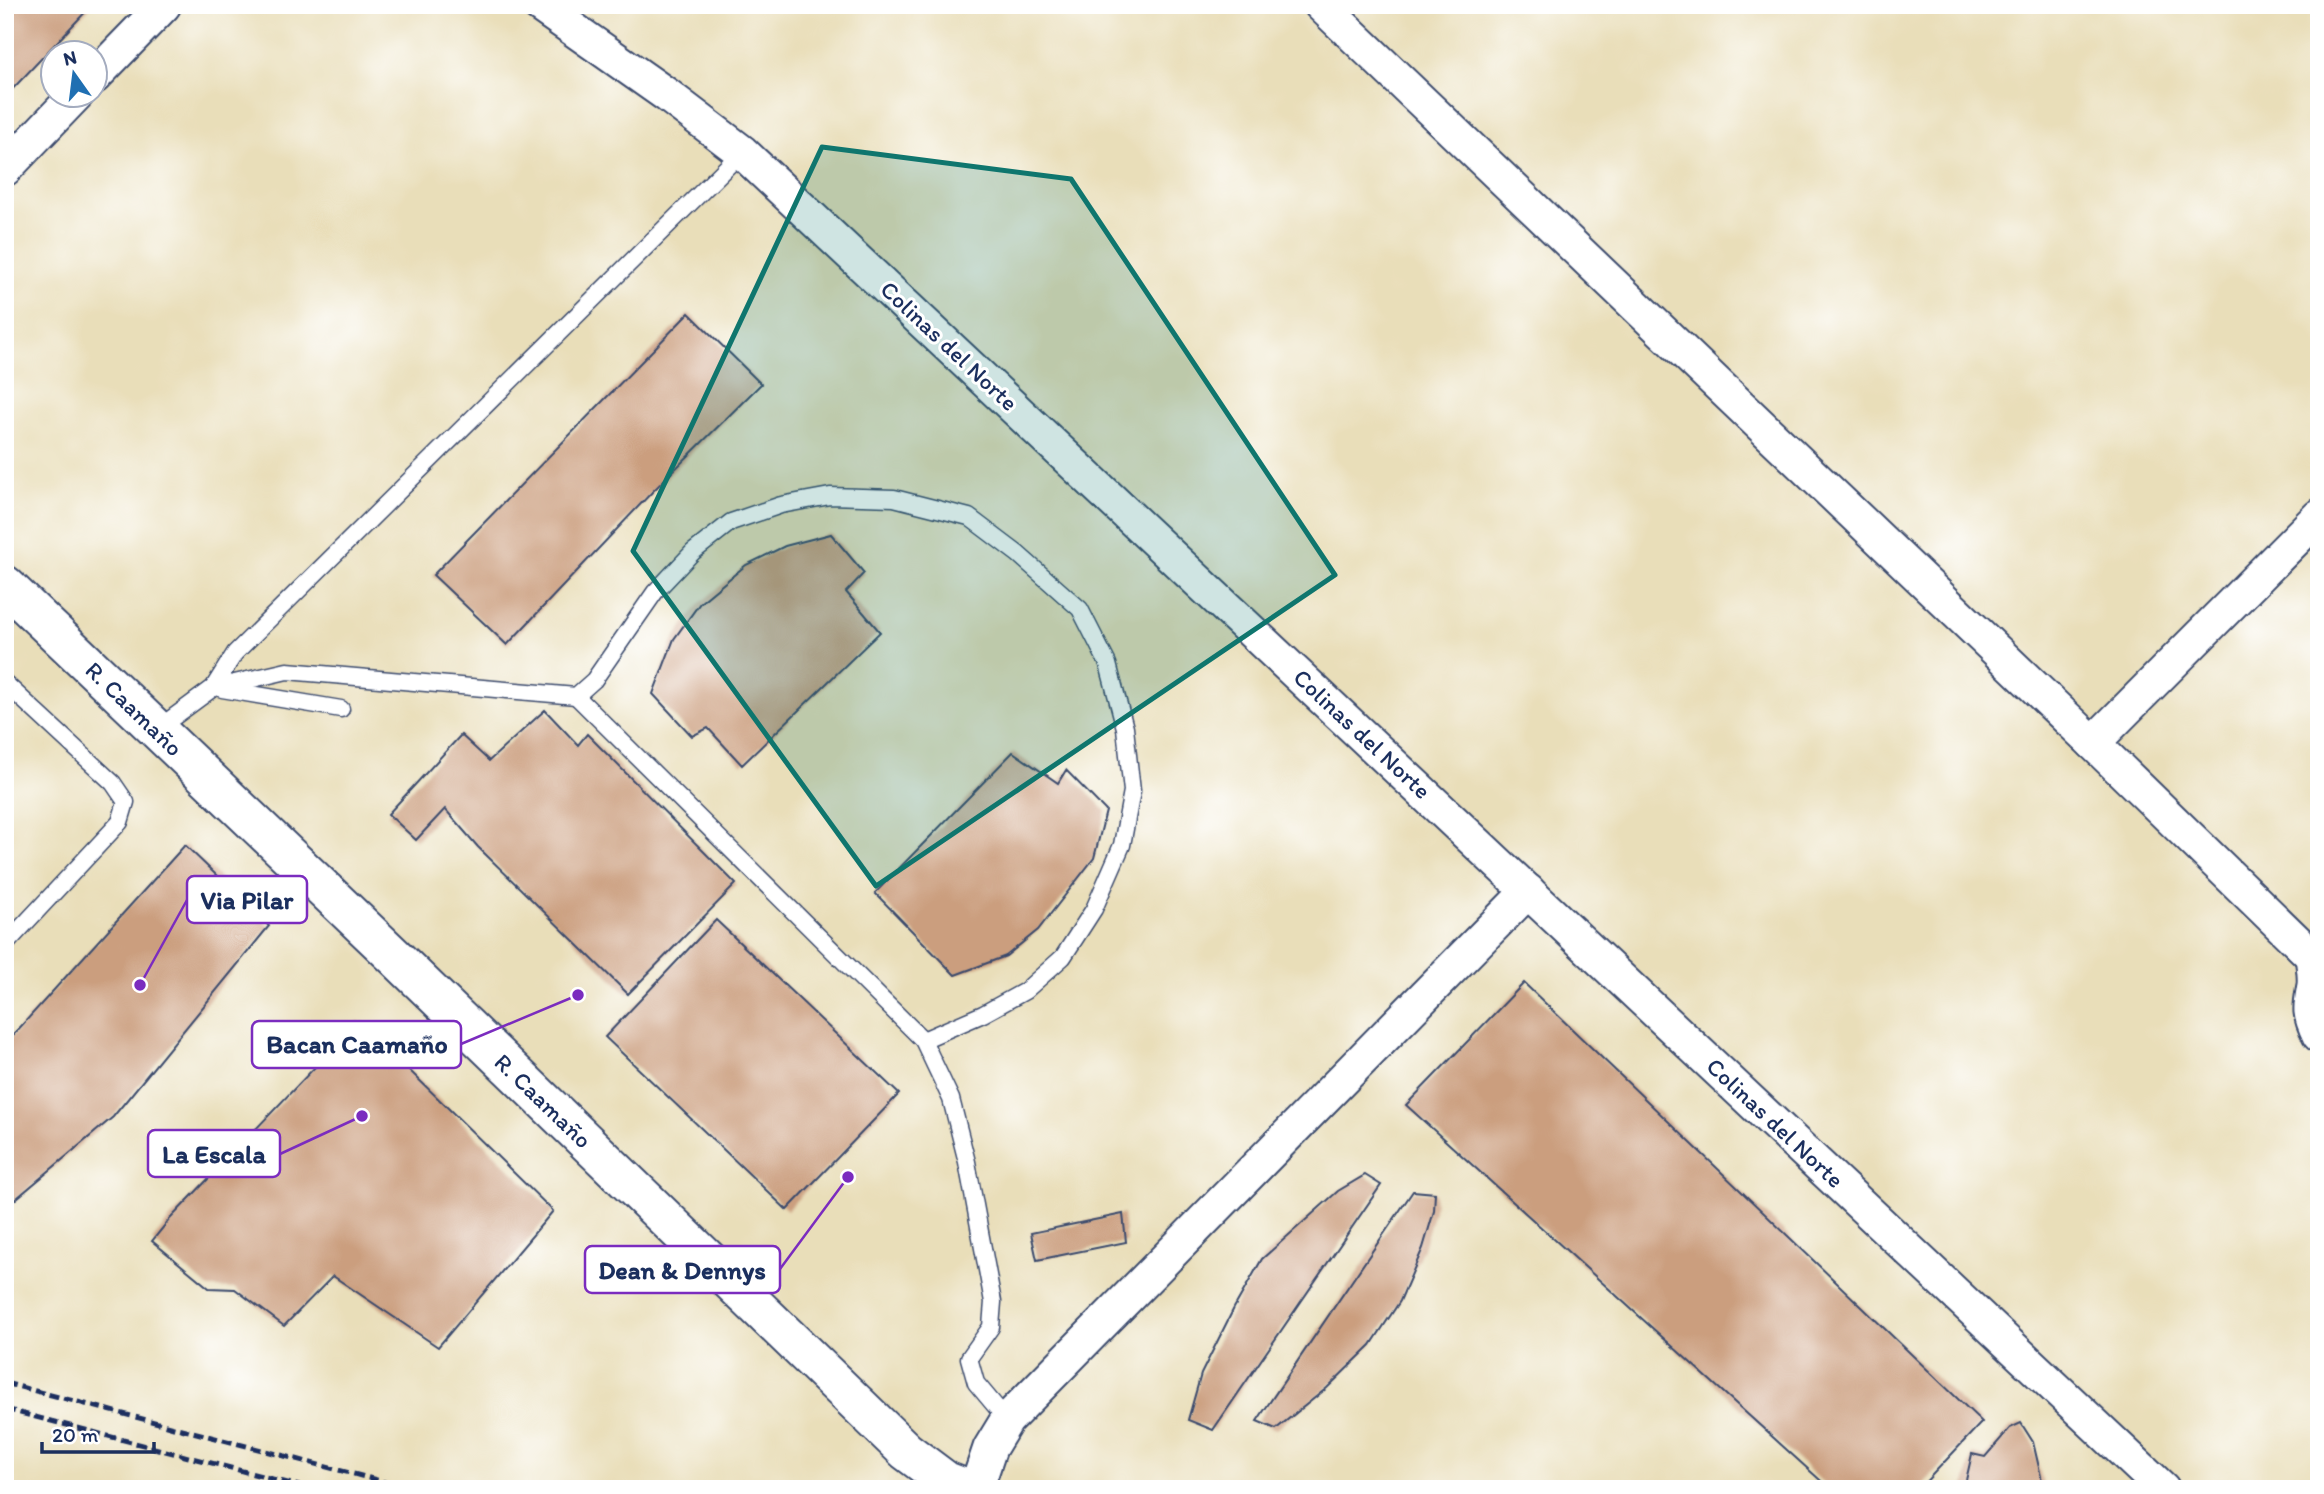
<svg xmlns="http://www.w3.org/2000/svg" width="2324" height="1494" viewBox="0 0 2324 1494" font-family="Itim,sans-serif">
<rect width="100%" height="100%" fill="#fff"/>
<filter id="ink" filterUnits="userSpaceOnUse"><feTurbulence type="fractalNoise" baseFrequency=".0143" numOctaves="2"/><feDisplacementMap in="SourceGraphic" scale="14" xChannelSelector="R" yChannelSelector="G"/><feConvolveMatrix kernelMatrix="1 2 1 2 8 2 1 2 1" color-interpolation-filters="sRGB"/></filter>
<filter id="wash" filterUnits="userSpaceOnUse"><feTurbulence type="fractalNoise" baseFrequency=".00686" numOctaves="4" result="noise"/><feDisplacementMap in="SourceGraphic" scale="28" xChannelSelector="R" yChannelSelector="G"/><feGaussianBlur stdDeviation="1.57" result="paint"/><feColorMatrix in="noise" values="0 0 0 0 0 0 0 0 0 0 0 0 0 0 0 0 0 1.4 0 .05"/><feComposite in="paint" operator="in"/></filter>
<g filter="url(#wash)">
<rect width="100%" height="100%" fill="#e9deb9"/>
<g id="blocks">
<g fill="#cb9e7e">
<path d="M5,5H92L5,97Z"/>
<path d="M689,313L761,384L654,490L507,645L433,575Z"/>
<path d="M831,534L864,573L846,592L880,632L742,765L708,728L692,736L653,694L674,639L700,603L746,565L785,546Z"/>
<path d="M545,710L578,745L587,734L736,884L628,994L478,847L445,809L416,840L388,814L461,735L489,761Z"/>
<path d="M1013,752L1058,783L1066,770L1106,811L1094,858L1038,930L1006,956L955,975L875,893Z"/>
<path d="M185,845L269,926L113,1117L5,1208V1044Z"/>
<path d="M716,920L899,1094L787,1210L605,1037Z"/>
<path d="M1524,983L1982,1422L1919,1489H1830L1406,1105Z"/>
<path d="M359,1021L553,1211L438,1347L333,1276L284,1326L235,1289L209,1288L152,1241L169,1220Z"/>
<path d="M1365,1175L1381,1185L1213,1430L1188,1420L1201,1374L1234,1308L1262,1259L1338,1191Z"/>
<path d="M1413,1191L1435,1193L1434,1211L1423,1248L1400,1301L1371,1345L1327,1388L1276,1429L1257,1421Z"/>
<path d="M1123,1214L1126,1242L1037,1260L1031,1233Z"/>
<path d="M2021,1423L2033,1442L2044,1489H1964L1972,1454L1985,1457L2010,1428Z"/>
</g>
</g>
</g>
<g filter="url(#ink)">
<use href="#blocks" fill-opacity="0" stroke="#3a496c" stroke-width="2"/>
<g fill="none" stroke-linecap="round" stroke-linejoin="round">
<g stroke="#3a496c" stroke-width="19">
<g id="lane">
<path d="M5,683L113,783L126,802L120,822L5,945"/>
<path d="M213,688L287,671L576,696L594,680L655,592L693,552L731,522L781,505L830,496L894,498L969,517L1018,554L1080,609L1108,664L1125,728L1132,791L1122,845L1094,909L1063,957L1025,991L983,1014L923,1040L951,1099L967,1162L993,1302L991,1327L969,1358L976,1383L1007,1420"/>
<path d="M222,689L341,709"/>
<path d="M576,696L923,1040"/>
<path d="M156,730L213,688L235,653L742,152"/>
</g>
</g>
<g stroke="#3a496c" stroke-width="37">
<g id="street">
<path d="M539,5L667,95L742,152L2163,1489"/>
<path d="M1321,5L2093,743L2312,956"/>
<path d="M94,77L164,5"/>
<path d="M5,169L77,94"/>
<path d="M2093,743L2319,516"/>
<path d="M2319,956H2312C2313,965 2315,976 2314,985C2310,1008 2308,1013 2319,1035"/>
<path d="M976,1489L990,1448L1007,1420L1528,891"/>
</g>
</g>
<g stroke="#3a496c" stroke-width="42">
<path id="secondary" d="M5,585L394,956L906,1451L946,1481L967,1489"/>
</g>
<use href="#lane" stroke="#fff" stroke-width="16"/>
<use href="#street" stroke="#fff" stroke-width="33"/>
<use href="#secondary" stroke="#fff" stroke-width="38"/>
<g stroke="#1b2f5e" stroke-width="5" stroke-dasharray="10 5" stroke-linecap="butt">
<path d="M5,1383L411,1489"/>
<path d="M5,1409L311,1489"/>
</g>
</g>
</g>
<path fill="#0f766e" fill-opacity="0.2" stroke="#0f766e" stroke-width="5" stroke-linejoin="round" d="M822,147L1071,179L1335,575L876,886L633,551Z"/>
<g text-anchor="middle" stroke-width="6" stroke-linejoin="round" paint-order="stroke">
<g font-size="24" fill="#1b2f5e" stroke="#fff">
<text transform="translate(949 346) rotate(43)" y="8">Colinas del Norte</text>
<text transform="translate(134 709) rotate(44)" y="8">R. Caamaño</text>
<text transform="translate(1362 734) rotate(43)" y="8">Colinas del Norte</text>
<text transform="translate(543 1101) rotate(44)" y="8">R. Caamaño</text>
<text transform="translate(1775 1123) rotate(43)" y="8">Colinas del Norte</text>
</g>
</g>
<path fill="none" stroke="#7b2cbf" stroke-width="2.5" d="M140 985L187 900M578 995L461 1044M362 1116L280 1154M848 1177L780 1269"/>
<g fill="#7b2cbf" stroke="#fff" stroke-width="2.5">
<circle cx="140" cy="985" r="7"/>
<circle cx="578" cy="995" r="7"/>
<circle cx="362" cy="1116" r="7"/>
<circle cx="848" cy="1177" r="7"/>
</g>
<g fill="#fff" stroke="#7b2cbf" stroke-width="2.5">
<rect x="187" y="876" width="120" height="47" rx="7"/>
<rect x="252" y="1021" width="209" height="47" rx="7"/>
<rect x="148" y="1130" width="132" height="47" rx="7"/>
<rect x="585" y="1246" width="195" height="47" rx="7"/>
</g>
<g font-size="26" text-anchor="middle" font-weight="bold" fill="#1b2f5e">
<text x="247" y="909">Via Pilar</text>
<text x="357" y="1053">Bacan Caamaño</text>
<text x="214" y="1163">La Escala</text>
<text x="682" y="1279">Dean &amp; Dennys</text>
</g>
<rect width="2324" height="1494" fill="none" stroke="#fff" stroke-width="28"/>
<g transform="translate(74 74) rotate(346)"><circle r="33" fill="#ffffff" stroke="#a4acbf" stroke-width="2"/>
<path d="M0-5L12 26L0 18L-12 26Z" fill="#1f6fb2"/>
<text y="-10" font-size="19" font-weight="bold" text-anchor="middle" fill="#1b2f5e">N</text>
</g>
<path d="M42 1442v10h112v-10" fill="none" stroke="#1b2f5e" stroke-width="3.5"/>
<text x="52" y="1442" font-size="21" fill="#1b2f5e" stroke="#ffffff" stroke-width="5" paint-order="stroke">20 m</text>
</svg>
